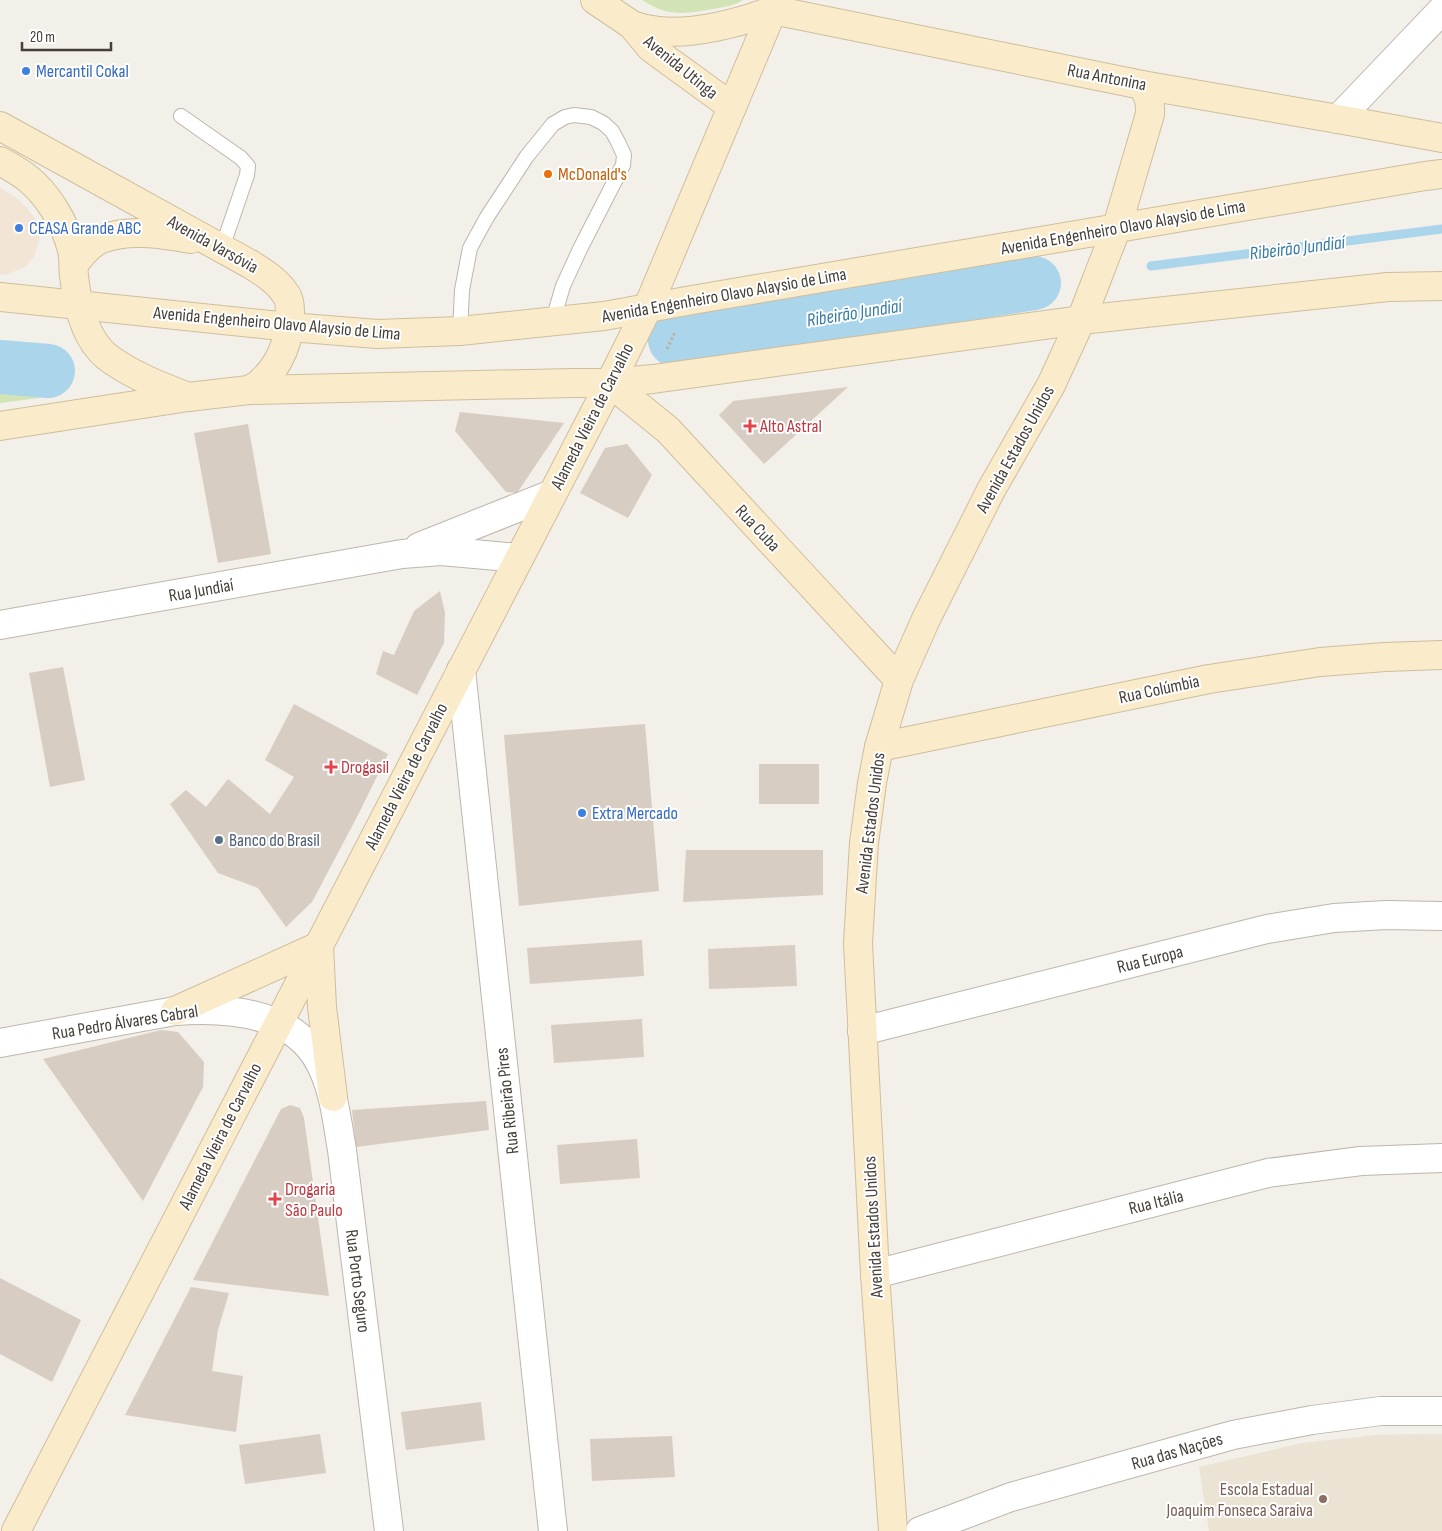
<svg xmlns="http://www.w3.org/2000/svg" width="1442" height="1531" viewBox="0 0 1442 1531" font-family="'Sofia Sans Condensed',sans-serif">
<rect width="100%" height="100%" fill="#f3efe9"/>
<path fill="#f3e5d6" d="M0,188L15,197L26,207L36,220L40,236L34,257L25,267L5,275L0,274Z"/>
<path fill="#ebe3d4" d="M1421,1434H1442V1531H1209L1199,1467L1302,1443L1376,1435Z"/>
<g fill="#d2e4b5">
<path d="M642,0H743C734,6 724,7 713,9C685,14 667,17 642,0Z"/>
<path d="M0,381L36,385L39,398L0,403Z"/>
</g>
<g fill="none" stroke-linecap="round" stroke-linejoin="round">
<path stroke="#aad5eb" stroke-width="9" d="M1151,266L1442,229"/>
<g stroke="#aad5eb" stroke-width="54">
<path d="M675,340L1034,283"/>
<path d="M0,367L48,371"/>
</g>
</g>
<g fill="#d7cdc2">
<path d="M848,387L764,464L719,415L733,401Z"/>
<path d="M460,412L564,423L517,493L506,492L455,431Z"/>
<path d="M248,424L271,554L218,563L194,433Z"/>
<path d="M627,444L652,475L628,518L580,493L605,448Z"/>
<path d="M440,591L445,613L444,643L417,695L376,674L383,651L394,655L414,611Z"/>
<path d="M63,667L85,780L50,787L29,673Z"/>
<path d="M294,704L388,754L359,813L312,902L286,927L258,888L218,873L170,804L186,790L206,807L228,779L270,814L294,777L265,760Z"/>
<path d="M645,724L659,891L519,906L504,735Z"/>
<rect x="759" y="764" width="60" height="40"/>
<path d="M686,850H823V895L683,902Z"/>
<path d="M642,940L644,976L530,984L527,948Z"/>
<path d="M795,945L797,986L709,989L708,949Z"/>
<path d="M642,1019L644,1057L554,1063L551,1025Z"/>
<path d="M161,1030L178,1032L204,1062L203,1087L143,1201L43,1059Z"/>
<path d="M486,1101L489,1130L356,1147L352,1110Z"/>
<path d="M290,1105L300,1108L304,1118L329,1296L193,1280L281,1109Z"/>
<path d="M637,1139L640,1178L560,1184L557,1145Z"/>
<path d="M0,1278L81,1320L52,1382L0,1354Z"/>
<path d="M191,1287L229,1293L218,1330L212,1371L243,1376L236,1432L125,1415Z"/>
<path d="M481,1402L485,1440L406,1450L401,1412Z"/>
<path d="M320,1434L326,1473L245,1484L239,1445Z"/>
<path d="M672,1436L675,1477L592,1481L590,1439Z"/>
</g>
<g fill="none" stroke-linecap="round" stroke-linejoin="round">
<g stroke="#beb6ac" stroke-width="16">
<g id="lane">
<path d="M181,116L241,158L248,166L247,175L222,248"/>
<path d="M460,331L462,290L470,248L487,217L527,156L553,124L565,117L574,115L591,117L603,123L612,131L618,142L624,155L623,165L580,249L563,286L552,323"/>
</g>
</g>
<g stroke="#beb6ac" stroke-width="30">
<g id="street">
<path d="M1338,119L1442,10"/>
<path d="M419,547L552,494"/>
<path d="M0,625L402,554L441,551L519,558"/>
<path d="M461,670L553,1531"/>
<path d="M862,1031L1267,929L1334,918L1386,915L1442,916"/>
<path d="M0,1043L175,1011C227,1007 295,1011 321,1065C334,1091 337,1121 342,1150L389,1531"/>
<path d="M875,1274L1268,1173L1361,1161L1442,1158"/>
<path d="M920,1531L1011,1497L1233,1435L1312,1420L1381,1411H1442"/>
</g>
</g>
<g stroke="#cfbe9c" stroke-width="30">
<g id="secondary">
<path d="M595,0L632,25L651,48L732,107"/>
<path d="M773,10L1142,85L1338,119L1442,138"/>
<path d="M632,25C640,28 649,30 658,31C692,35 741,23 773,10"/>
<path d="M0,126L250,264C263,272 276,280 285,293C290,299 290,308 290,315C290,339 280,365 262,381C259,385 254,387 249,390"/>
<path d="M0,161C9,166 18,171 26,177C48,194 65,223 72,250C74,259 73,268 74,276C77,304 84,337 106,356C129,374 160,386 188,397"/>
<path d="M74,264C81,255 89,245 99,240C128,228 162,234 191,239"/>
<path d="M0,297L290,327L377,334L460,331L604,316L692,300L1425,176L1442,174"/>
<path d="M610,383L668,430L899,680"/>
<path d="M0,426L188,397L249,390L573,383H610L653,379L1081,320L1388,287L1442,286"/>
<path d="M879,747L1209,679L1320,662L1385,657L1442,655"/>
<path d="M175,1011L319,946L322,1007L333,1097"/>
<path d="M16,1531L610,383L647,309L777,0"/>
<path d="M893,1531L875,1274L858,943L864,843L872,783L879,747L899,680L926,619L991,490L1051,385L1081,320L1117,227L1150,114C1151,102 1148,94 1142,85"/>
</g>
</g>
<path stroke="#beb19e" stroke-width="3" stroke-dasharray="2.5 2.5" stroke-linecap="butt" d="M667,349L675,332"/>
<use href="#lane" stroke="#fff" stroke-width="14"/>
<use href="#street" stroke="#fff" stroke-width="28"/>
<use href="#secondary" stroke="#faeccb" stroke-width="28"/>
</g>
<g fill="#3f7fe0" stroke="#fff" stroke-width="2">
<circle cx="26" cy="71" r="5"/>
<circle cx="19" cy="228" r="5"/>
<circle cx="582" cy="813" r="5"/>
</g>
<circle fill="#e8710a" stroke="#fff" stroke-width="2" cx="548" cy="174" r="5"/>
<g fill="#e0444e" stroke="#fff" stroke-width="2">
<path d="M747.5 418.5h5v5h5v5h-5v5h-5v-5h-5v-5h5z"/>
<path d="M328.5 759.5h5v5h5v5h-5v5h-5v-5h-5v-5h5z"/>
<path d="M272.5 1191.5h5v5h5v5h-5v5h-5v-5h-5v-5h5z"/>
</g>
<circle fill="#5c6f8a" stroke="#fff" stroke-width="2" cx="219" cy="840" r="5"/>
<circle fill="#8d6e63" stroke="#fff" stroke-width="2" cx="1323" cy="1499" r="5"/>
<g text-anchor="middle" stroke-width="4" stroke-linejoin="round" paint-order="stroke">
<g font-size="18" fill="#463f38" stroke="#fff">
<text transform="translate(681 67) rotate(39)" y="6">Avenida Utinga</text>
<text transform="translate(1107 77) rotate(11)" y="6">Rua Antonina</text>
<text transform="translate(1123 227) rotate(-10)" y="6">Avenida Engenheiro Olavo Alaysio de Lima</text>
<text transform="translate(213 244) rotate(29)" y="6">Avenida Varsóvia</text>
<text transform="translate(724 295) rotate(-10)" y="6">Avenida Engenheiro Olavo Alaysio de Lima</text>
<text transform="translate(277 323) rotate(5)" y="6">Avenida Engenheiro Olavo Alaysio de Lima</text>
<text transform="translate(592 416) rotate(-63)" y="6">Alameda Vieira de Carvalho</text>
<text transform="translate(1015 449) rotate(-61)" y="6">Avenida Estados Unidos</text>
<text transform="translate(758 528) rotate(47)" y="6">Rua Cuba</text>
<text transform="translate(201 590) rotate(-10)" y="6">Rua Jundiaí</text>
<text transform="translate(1159 689) rotate(-12)" y="6">Rua Colúmbia</text>
<text transform="translate(406 776) rotate(-63)" y="6">Alameda Vieira de Carvalho</text>
<text transform="translate(870 823) rotate(-83)" y="6">Avenida Estados Unidos</text>
<text transform="translate(1150 959) rotate(-14)" y="6">Rua Europa</text>
<text transform="translate(125 1022) rotate(-9)" y="6">Rua Pedro Álvares Cabral</text>
<text transform="translate(507 1101) rotate(-96)" y="6">Rua Ribeirão Pires</text>
<text transform="translate(220 1136) rotate(-63)" y="6">Alameda Vieira de Carvalho</text>
<text transform="translate(1156 1202) rotate(-14)" y="6">Rua Itália</text>
<text transform="translate(873 1227) rotate(-93)" y="6">Avenida Estados Unidos</text>
<text transform="translate(358 1281) rotate(83)" y="6">Rua Porto Seguro</text>
<text transform="translate(1177 1451) rotate(-16)" y="6">Rua das Nações</text>
</g>
<g font-size="18" fill="#366cbe" stroke="#fff" text-anchor="start">
<text x="36" y="77">Mercantil Cokal</text>
<text x="29" y="234">CEASA Grande ABC</text>
<text x="592" y="819">Extra Mercado</text>
</g>
<g font-size="18" fill="#c56008" stroke="#fff" text-anchor="start">
<text x="558" y="180">McDonald's</text>
</g>
<g font-size="18" fill="#be3a42" stroke="#fff" text-anchor="start">
<text x="760" y="432">Alto Astral</text>
<text x="341" y="773">Drogasil</text>
<text x="285" y="1195">Drogaria<tspan x="285" dy="21">São Paulo</tspan></text>
</g>
<g font-size="18" fill="#4e5e75" stroke="#fff" text-anchor="start">
<text x="229" y="846">Banco do Brasil</text>
</g>
<g font-size="18" fill="#785e54" stroke="#fff" text-anchor="end">
<text x="1313" y="1495">Escola Estadual<tspan x="1313" dy="21">Joaquim Fonseca Saraiva</tspan></text>
</g>
<g font-size="19" font-style="italic" fill="#377ca2" stroke="#fff">
<text transform="translate(1297 247) rotate(-7)" y="7">Ribeirão Jundiaí</text>
<text transform="translate(854 312) rotate(-9)" y="7">Ribeirão Jundiaí</text>
</g>
</g>
<path d="M22 42v8h89v-8" fill="none" stroke="#463f38" stroke-width="2.5"/>
<text x="30" y="42" font-size="15" fill="#463f38" stroke="#ffffff" stroke-width="4" paint-order="stroke">20 m</text>
</svg>
